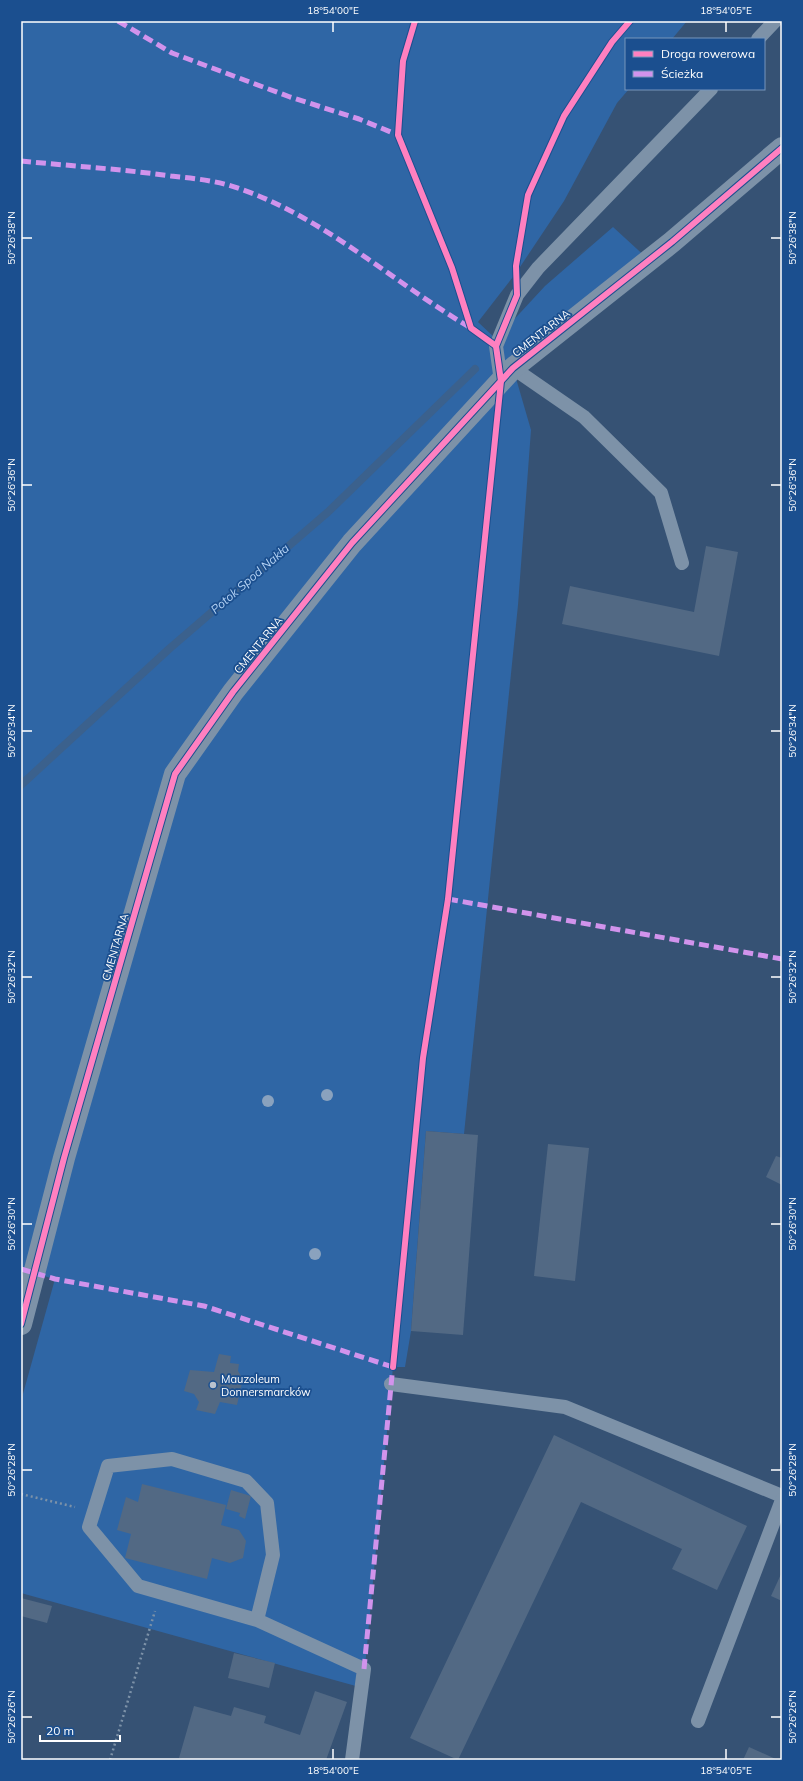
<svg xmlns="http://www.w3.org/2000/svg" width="803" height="1781" viewBox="0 0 803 1781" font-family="Mulish,sans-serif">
<rect width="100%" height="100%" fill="#365274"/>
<path fill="#2f66a5" d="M21,21H687L672,39H626V89H629L617,103L564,201L516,273L478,322L496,339L545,286L613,227L649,260L513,368L531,430L518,605L464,1134L426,1131L411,1331L405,1367H393L363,1688L21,1593V1401L55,1279L21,1270Z"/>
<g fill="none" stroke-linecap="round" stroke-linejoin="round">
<path stroke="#3b618d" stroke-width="8" d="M21,785L169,649L328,512L475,369"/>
</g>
<g fill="#526984">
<path d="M706,546L738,552L719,656L562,624L570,586L694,612Z"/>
<path d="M426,1131L478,1135L463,1335L411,1331Z"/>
<path d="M548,1144L589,1148L575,1281L534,1276Z"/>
<path d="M776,1156L782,1158V1185L766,1177Z"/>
<path d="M219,1354L231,1356L230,1363L239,1364L238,1371L243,1379L237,1405L220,1402L215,1414L196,1410L199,1402L194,1394L184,1391L190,1370L214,1372Z"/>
<path d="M554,1435L747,1526L717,1590L672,1569L682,1549L581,1502L458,1760L410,1738Z"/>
<path d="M142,1484L226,1505L221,1525L239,1530L246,1541L243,1558L230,1563L212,1558L207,1579L125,1558L131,1534L117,1530L126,1497L138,1502Z"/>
<path d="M231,1490L251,1496L245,1519L239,1516L240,1513L226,1509Z"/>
<path d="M782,1572V1601L771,1596Z"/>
<path d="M21,1598L52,1606L47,1623L21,1616Z"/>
<path d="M234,1653L275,1663L269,1688L228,1678Z"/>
<path d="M315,1691L347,1702L326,1760H186L179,1758L194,1706L231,1716L234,1707L266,1716L264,1723L300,1735Z"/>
<path d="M749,1747L778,1760H743Z"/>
</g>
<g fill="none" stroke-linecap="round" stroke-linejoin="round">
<g stroke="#7d92a8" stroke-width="2.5" stroke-dasharray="2 3" stroke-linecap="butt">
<path d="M21,1494L75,1507"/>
<path d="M110,1760L155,1611"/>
</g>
<g stroke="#7d92a8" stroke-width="14">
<path d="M758,39L775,21"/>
<path d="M513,368L584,417L661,493L682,563"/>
<path d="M501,381L496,346L517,295L538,268L711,89"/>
<path d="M391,1384L565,1407L782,1496"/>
<path d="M257,1620L273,1555L267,1503L246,1481L172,1459L108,1466L89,1527L138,1586L257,1620L364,1669L352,1760"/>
<path d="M698,1721L782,1500"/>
</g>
<path stroke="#7d92a8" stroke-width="22" d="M21,1324L64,1158L175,774L233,692L352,543L513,368L672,242L782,148"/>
<g stroke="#d193ec" stroke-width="5" stroke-dasharray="10 5" stroke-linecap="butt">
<path d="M118,21L172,53L290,97L359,119L398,135"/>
<path d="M21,161C71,166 121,169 171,176C190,178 210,180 228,185C317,211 392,282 471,328"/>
<path d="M448,899L782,959"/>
<path d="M21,1269L55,1279L204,1306L393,1367"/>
<path d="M364,1669L393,1365"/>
</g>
<g stroke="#1b4f8f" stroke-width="8">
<g id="cycleway">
<path d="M415,21L403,61L398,135L452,268L471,328L496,346"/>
<path d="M21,1324L64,1158L175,774L233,692L352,543L513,368L672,242L782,148"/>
<path d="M393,1367L423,1058L448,899L501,381L496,346L517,295L516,266L528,195L564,116L612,42L630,21"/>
</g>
</g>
<use href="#cycleway" stroke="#ff80c0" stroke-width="6"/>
</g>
<g fill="#8aa2be">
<circle cx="327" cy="1095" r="6"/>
<circle cx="268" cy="1101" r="6"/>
<circle cx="315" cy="1254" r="6"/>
</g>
<path fill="none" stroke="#fff" stroke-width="1.5" d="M333,22V32M726,22V32M22,238H32M771,238H781M22,485H32M771,485H781M22,731H32M771,731H781M22,977H32M771,977H781M22,1224H32M771,1224H781M22,1470H32M771,1470H781M22,1717H32M771,1717H781M333,1749V1759M726,1749V1759"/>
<circle fill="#b9c2ce" stroke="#1b4f8f" stroke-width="1.5" cx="213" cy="1385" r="4"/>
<g text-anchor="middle" stroke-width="3.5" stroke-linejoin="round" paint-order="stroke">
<g font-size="11" fill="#fff" stroke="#1b4f8f">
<text transform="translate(541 333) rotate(-38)" y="4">CMENTARNA</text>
<text transform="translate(258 645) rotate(-51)" y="4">CMENTARNA</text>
<text transform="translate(115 947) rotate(-74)" y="4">CMENTARNA</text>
</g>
<g font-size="11" fill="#fff" stroke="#1b4f8f" text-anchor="start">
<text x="221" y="1383">Mauzoleum<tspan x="221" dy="13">Donnersmarcków</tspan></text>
</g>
<g font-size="12" font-style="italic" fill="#b5d3f5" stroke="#1b4f8f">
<text transform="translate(250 579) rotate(-41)" y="4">Potok Spod Nakła</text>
</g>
</g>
<rect width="803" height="1781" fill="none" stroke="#1b4f8f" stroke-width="44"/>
<rect x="625" y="38" width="140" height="52" fill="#1b4f8f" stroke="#7695bc"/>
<rect x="633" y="51" width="20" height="6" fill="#ff80c0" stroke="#7695bc"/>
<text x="661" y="58" font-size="12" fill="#ffffff">Droga rowerowa</text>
<rect x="633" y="71" width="20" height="6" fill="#d193ec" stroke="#7695bc"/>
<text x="661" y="78" font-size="12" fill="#ffffff">Ścieżka</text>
<path d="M40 1735v6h80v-6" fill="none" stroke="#ffffff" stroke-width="2"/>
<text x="46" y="1735" font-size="12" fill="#ffffff" stroke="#1b4f8f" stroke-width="3" paint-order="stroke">20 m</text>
<rect x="22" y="22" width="759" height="1737" fill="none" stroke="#fff" stroke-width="1.5"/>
<g font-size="10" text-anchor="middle" fill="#fff">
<text x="333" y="14">18°54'00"E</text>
<text x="726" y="14">18°54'05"E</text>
<text transform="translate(11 238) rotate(-90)" y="4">50°26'38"N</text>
<text transform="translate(792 238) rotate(-90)" y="4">50°26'38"N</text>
<text transform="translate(11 485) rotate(-90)" y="4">50°26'36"N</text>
<text transform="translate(792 485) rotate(-90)" y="4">50°26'36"N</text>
<text transform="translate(11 731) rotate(-90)" y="4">50°26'34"N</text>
<text transform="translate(792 731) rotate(-90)" y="4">50°26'34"N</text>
<text transform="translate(11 977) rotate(-90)" y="4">50°26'32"N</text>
<text transform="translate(792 977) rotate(-90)" y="4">50°26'32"N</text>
<text transform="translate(11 1224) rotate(-90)" y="4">50°26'30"N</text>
<text transform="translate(792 1224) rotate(-90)" y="4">50°26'30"N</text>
<text transform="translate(11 1470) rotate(-90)" y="4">50°26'28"N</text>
<text transform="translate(792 1470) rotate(-90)" y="4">50°26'28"N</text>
<text transform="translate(11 1717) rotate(-90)" y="4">50°26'26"N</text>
<text transform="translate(792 1717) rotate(-90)" y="4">50°26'26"N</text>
<text x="333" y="1774">18°54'00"E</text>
<text x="726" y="1774">18°54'05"E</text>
</g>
</svg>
